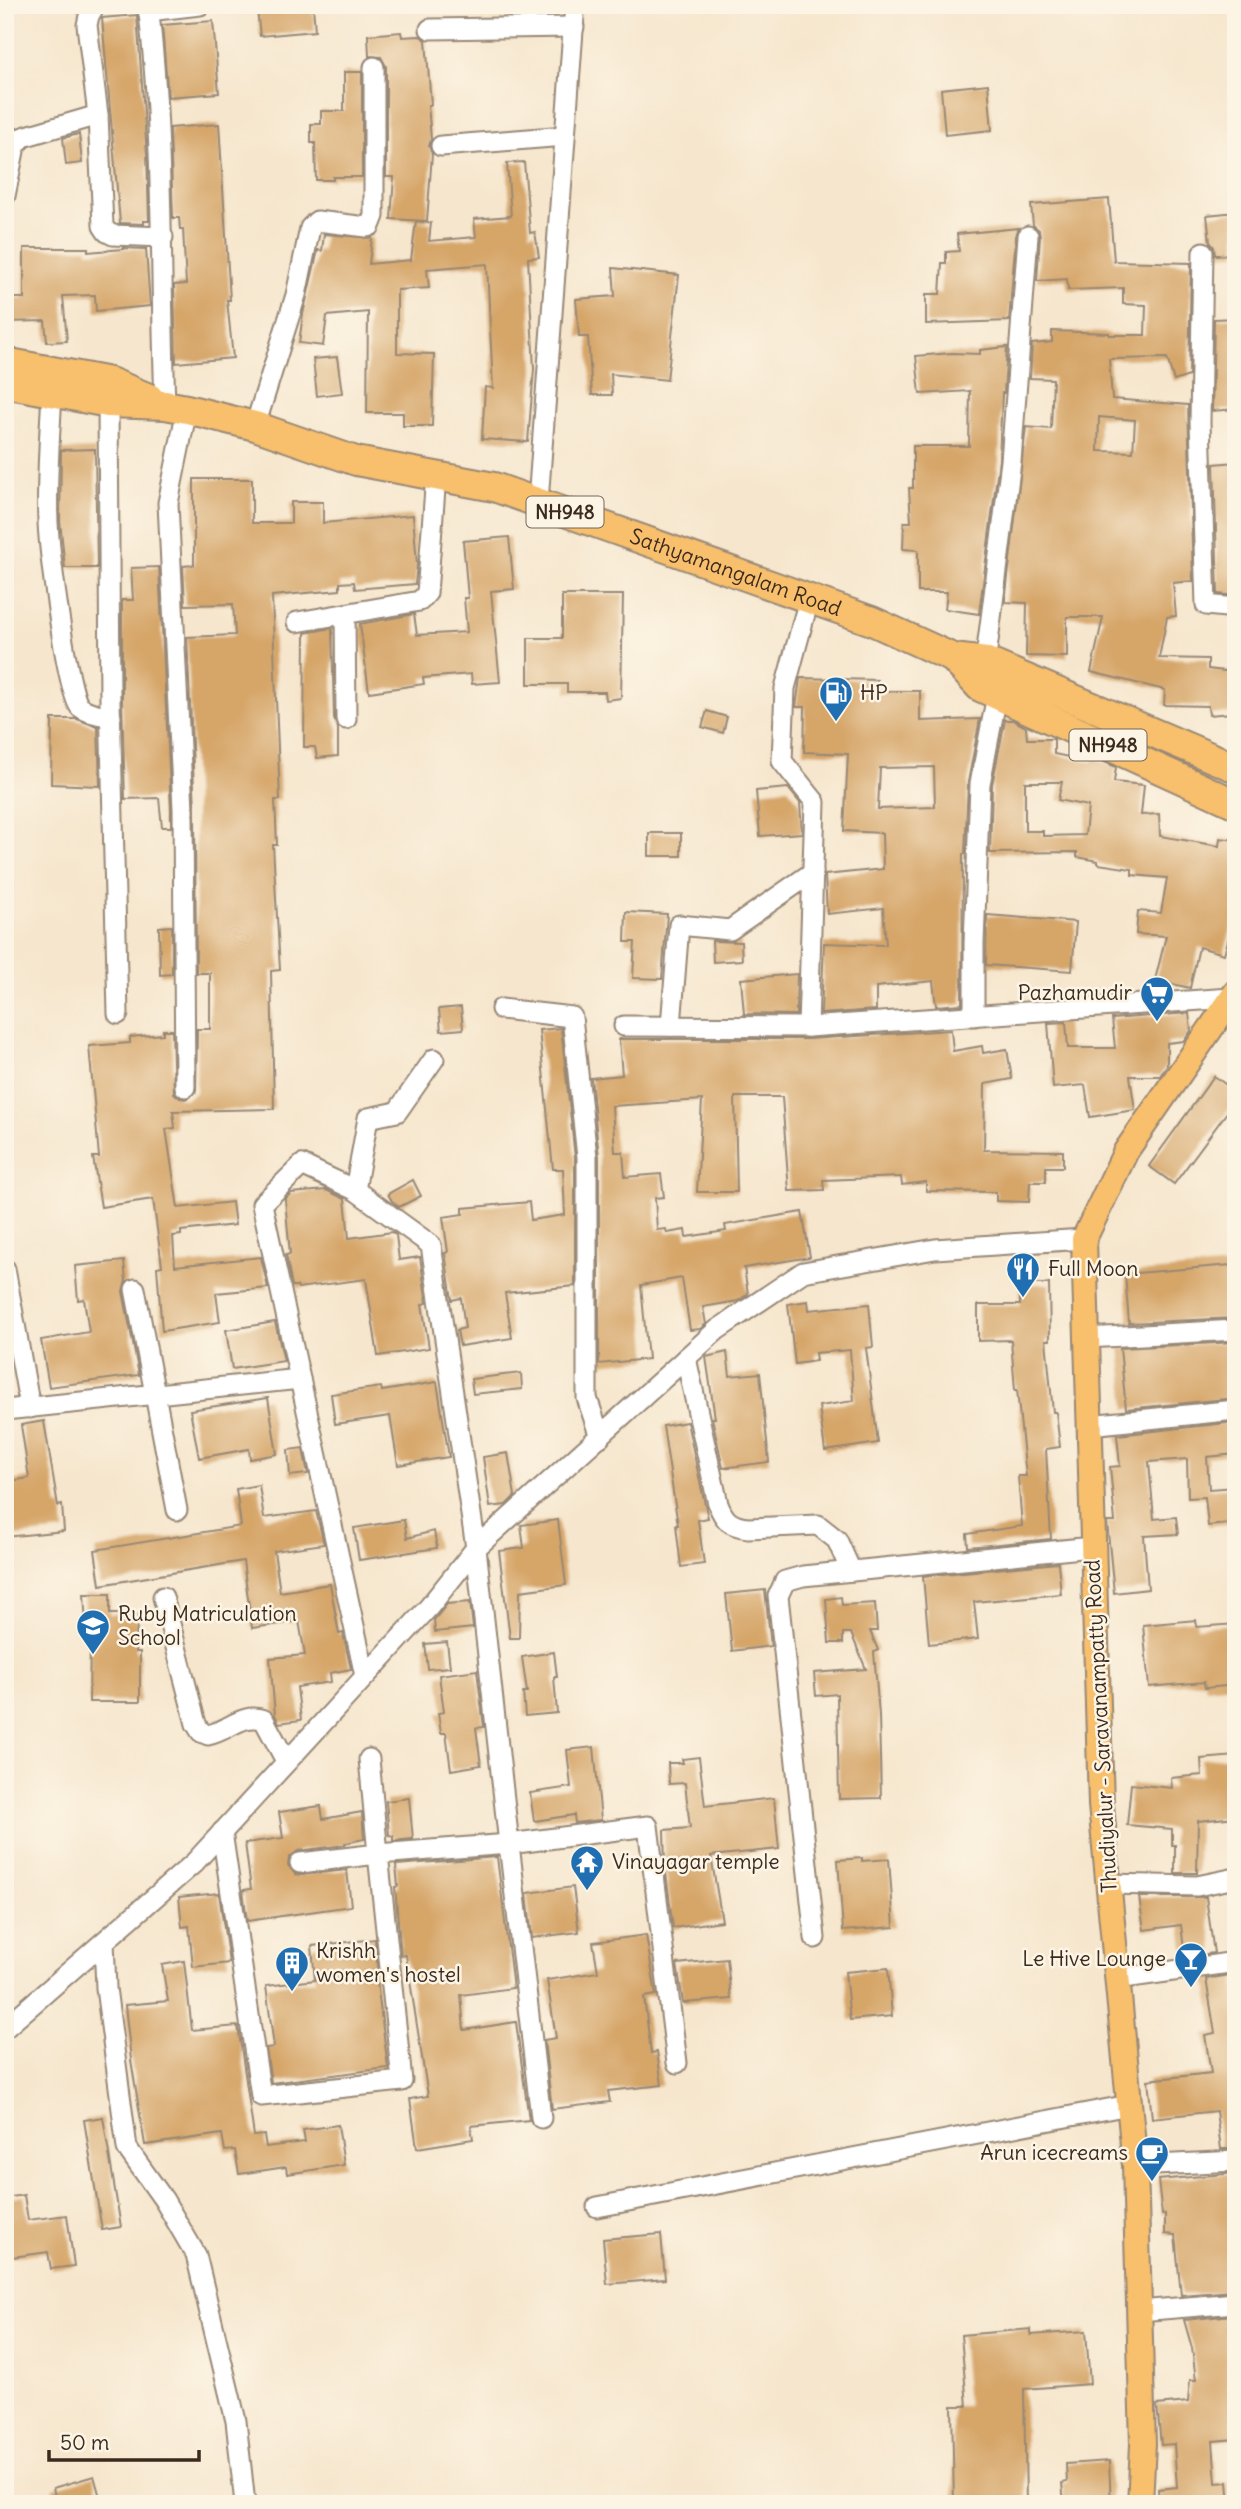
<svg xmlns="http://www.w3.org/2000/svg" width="1241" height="2509" viewBox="0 0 1241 2509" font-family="Delius,sans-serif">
<rect width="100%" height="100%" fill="#fcf5e5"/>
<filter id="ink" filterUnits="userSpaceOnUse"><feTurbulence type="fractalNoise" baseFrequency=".0143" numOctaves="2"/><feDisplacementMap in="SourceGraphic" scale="14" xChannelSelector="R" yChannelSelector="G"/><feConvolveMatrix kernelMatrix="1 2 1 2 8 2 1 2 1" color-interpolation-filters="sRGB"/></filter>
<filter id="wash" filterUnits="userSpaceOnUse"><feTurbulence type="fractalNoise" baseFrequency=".00686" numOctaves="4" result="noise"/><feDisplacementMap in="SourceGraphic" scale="28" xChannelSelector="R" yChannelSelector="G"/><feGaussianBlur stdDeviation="1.57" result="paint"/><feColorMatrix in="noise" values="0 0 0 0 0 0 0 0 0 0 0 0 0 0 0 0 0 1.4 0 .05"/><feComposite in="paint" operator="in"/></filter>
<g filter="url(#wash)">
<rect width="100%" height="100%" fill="#f6e6cd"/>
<g id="blocks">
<g fill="#d6a669" fill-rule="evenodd">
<path d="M313,6L315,31L260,36L257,10Z"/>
<path d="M137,15L147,155L149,221H144V224L120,223L102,18Z"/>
<path d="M213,21L219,93L168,97L162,25Z"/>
<path d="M401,32L402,37L420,36L426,40L431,105H428L431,139L429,146L432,154L427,221L391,219L394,177H386V66L381,57L369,56L368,35Z"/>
<path d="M344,72H362V177H333V180H316L315,143H311V124H321V111H344Z"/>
<path d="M988,84L992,130L945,135L941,89Z"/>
<path d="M219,124L230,300H227L233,358L176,363L174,285L186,284L183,229H180L179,218H173L170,128Z"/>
<path d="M79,134L82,163L66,165L63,138Z"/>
<path d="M524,162L530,233L535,232L539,257L528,258L534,369L528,442L482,439L485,387L493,388L487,264L427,269L429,288L397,290V353L434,354L432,426H403V413H367L368,312L327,316L323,346L299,343L303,314L318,250L322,251L324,234L372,238L369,264L411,260L416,221L431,223L429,241L476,237L474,219L511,216L507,163Z"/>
<path d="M1109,199L1114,261L1191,263L1189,376L1174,381L1167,358L1109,359L1112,399L1188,405L1193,581L1173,583L1176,616L1167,617L1159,658L1208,659V669L1233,672L1231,713L1209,715L1208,706L1164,705L1165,690L1091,672L1103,617H1067V657L1026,656L1027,603L1005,602L1026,427L1051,429L1053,379L1030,378L1032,344L1052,342V331L1109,333V335H1145L1146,305L1123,304V288L1068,290L1067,279L1037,281L1040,236L1039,230L1033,225L1031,205ZM1099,417L1135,420L1133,452L1098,451Z"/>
<path d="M1236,212V254L1215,255L1214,247L1210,242L1207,215Z"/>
<path d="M1019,228L1016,235L1009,321L926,324V294H940L942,263H946V252L959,251L957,234Z"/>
<path d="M24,248H88V252L123,249V248L146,249L150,306L96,311L95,295L63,296L67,341L47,342L45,321L5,322V298H24Z"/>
<path d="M613,268L679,275L667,380L611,374L612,395H592L588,337H579L576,299L615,296Z"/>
<path d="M1236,318V409L1212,411L1214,319Z"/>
<path d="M1007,347L1004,393H1002L999,460L979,614L945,609L947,592H918V550L903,549L904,522H911L909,488H913V446H969L970,391L920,394L916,356L952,353L980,354V350Z"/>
<path d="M337,357L342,393L317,396L313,359Z"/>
<path d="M95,449L97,568H65L60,521L61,450Z"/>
<path d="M1236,462V486H1233L1236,596L1218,594L1214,464Z"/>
<path d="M194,479H252V523H291V502H323V523L413,515L417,564L415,584L355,589L354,582L340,583V590L272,596L280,800H275L277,845H273L280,970L271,971L274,1109L173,1111L175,1128L166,1129L178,1208L232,1202L235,1225L181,1231V1235L173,1236L175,1266L261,1257L268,1288L216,1293L220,1322L162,1331L157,1267L162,1266L153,1199L101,1207L93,1157H99L89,1046L130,1043V1037L163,1034V1030H172L174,1093L180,1098L186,1099L196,1092L197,1029H210V973H196L195,809L187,637L235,635L233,604L185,605L183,566L194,565Z"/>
<path d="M509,537L514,589L491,591L500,682L472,684L471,674L423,678L424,684L369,692L360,624L414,614L417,635L467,632L464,598H468L463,541Z"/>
<path d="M159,567L171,809V827H162L159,798L125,799L122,701V600H133L131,568Z"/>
<path d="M562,595H623L621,698L606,700L605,692H567V684H528V638H562Z"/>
<path d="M332,628L334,719L338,728V756L317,758L315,747H304L305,633Z"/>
<path d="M800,678L877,680V691H920V721L980,719L968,782L965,854H963L962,1004L936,1006L933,981L876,987V1010L821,1014L824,943L886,945L883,908L827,914L825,875L883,869L882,833L844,831L848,754L804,752L805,707H796ZM934,767L935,807L878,809L880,768Z"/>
<path d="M707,711L727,717L723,733L702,727Z"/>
<path d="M52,719H77L98,727L100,786L51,784Z"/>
<path d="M1005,720H1013L1026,727L1027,739H1054V754L1092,762L1093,757L1116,767L1114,782L1144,785L1141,815L1159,814L1160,836L1219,846L1220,838L1236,840V913L1224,954L1199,947L1190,988L1155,980L1166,936L1136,934L1138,911L1161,913L1167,878L1132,875V869L1098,864V861L1077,857V852L990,853L992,785ZM1025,782H1062L1058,800L1088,806L1085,835L1043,836V831H1025Z"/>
<path d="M788,788L800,803L802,833L760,836L756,791Z"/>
<rect x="649" y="833" width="32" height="23"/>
<path d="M626,912L667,914L662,979L633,978L635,942H625Z"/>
<path d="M987,915L1076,922L1072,971L986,965Z"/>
<path d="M172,926V974L160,975L159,927Z"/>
<path d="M712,941L741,942L742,960L713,962Z"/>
<path d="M797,974L796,1015L744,1014L741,979Z"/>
<path d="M461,1007L463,1029L441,1031L439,1009Z"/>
<path d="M1189,1013L1191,1031L1184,1041L1167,1043V1065L1160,1076H1130L1135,1110L1090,1117L1085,1085L1053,1088L1048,1023L1066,1022L1068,1048H1115L1112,1019Z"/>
<path d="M561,1028L575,1158V1286L505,1293L512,1338L460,1346L457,1330L465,1328L461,1298L452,1300L445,1253L448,1252L443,1217L463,1214V1208L529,1202L531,1220L565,1215L563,1169H553L539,1030Z"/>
<path d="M951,1030L953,1051L982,1046L983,1053L1007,1049L1012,1079L985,1084L984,1150L1063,1151V1167H1046V1182H1030L1029,1202L996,1201V1192L926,1191V1182L902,1185L901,1177L823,1180L824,1190L789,1191L782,1097H735L737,1192H697L702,1100L612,1106L615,1152H623L625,1177L661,1174L664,1197L655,1198L657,1230L666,1229L667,1233L685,1230L686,1237L726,1231L725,1225L802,1212L810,1257L744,1268L748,1294L738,1301L703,1307L706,1324L700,1329L690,1330L682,1278L641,1285L648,1359L599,1364V1157L591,1078L622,1075L619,1039H808Z"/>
<path d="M1214,1076L1236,1092V1100L1174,1184L1149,1166Z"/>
<path d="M413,1180L421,1196L399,1207L392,1201L388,1194Z"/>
<path d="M326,1190L345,1199L349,1238L392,1232L396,1235L399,1260L420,1257L427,1303L422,1304L429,1348L378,1356L366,1279L298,1288L297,1286H292L286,1255L290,1254L285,1199L291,1193Z"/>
<path d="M124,1261L126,1281L123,1291L139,1375L49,1387L41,1340L89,1332L84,1299L78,1300L75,1266Z"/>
<path d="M1231,1265L1232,1276L1236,1275V1318L1129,1323L1125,1274Z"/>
<path d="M1020,1284H1049L1050,1340H1046L1053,1412H1056L1060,1447L1046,1449L1051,1539L968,1547L967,1534L1022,1526L1018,1476H1026L1017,1390H1015L1011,1340L978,1341V1305H1020Z"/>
<path d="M808,1301L809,1310L869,1304L873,1347L866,1348L878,1443L825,1451L819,1406L854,1401L850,1350L815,1353L816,1361L795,1364L788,1304Z"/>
<path d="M275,1322L284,1361L232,1369L226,1330Z"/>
<path d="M1236,1342V1398L1126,1409L1120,1348Z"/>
<path d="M727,1352L730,1376L760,1373L769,1462L723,1468L712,1418H715L706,1357Z"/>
<path d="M521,1373L522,1389L473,1394L471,1379Z"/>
<path d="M437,1382L449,1457L398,1465L390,1416L335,1424L331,1394L381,1387L382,1391Z"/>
<path d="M268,1398L277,1454L250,1459L249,1449L199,1458L190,1410Z"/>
<path d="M44,1421L58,1506L62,1505L64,1531L5,1537V1482L29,1478L21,1425Z"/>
<path d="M687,1422L708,1518L698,1520L704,1564L681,1567L676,1525H678L663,1426Z"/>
<path d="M1236,1422V1454L1207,1457L1209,1489L1236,1487V1523L1208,1526L1205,1497L1188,1498L1187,1459L1149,1462L1154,1519L1176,1517L1178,1534L1144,1536L1148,1589L1114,1593L1107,1522H1115L1110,1467L1120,1466L1117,1435Z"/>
<path d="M303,1448L308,1474L290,1476L288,1450Z"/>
<path d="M508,1453L515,1496L506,1505L490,1507L483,1457Z"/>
<path d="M259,1485L264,1518L316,1511L324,1544L274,1551L280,1592L330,1584L339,1634L343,1633L351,1669L330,1673L331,1682L297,1687L301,1720L279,1723L275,1715L270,1658L305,1655L299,1621L252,1628L243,1561L100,1585L95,1550L241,1526L236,1489Z"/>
<path d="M404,1520L407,1538L434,1531L437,1548L359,1560L354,1528Z"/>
<path d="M558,1520L566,1585L520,1591L519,1638H510L499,1551L524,1548L521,1525Z"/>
<path d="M1058,1563L1061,1594L974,1602L978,1639L929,1644L923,1576Z"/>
<path d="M765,1590L771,1646L732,1651L726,1594Z"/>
<path d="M84,1594H110V1614H137L136,1652H140V1702H89L90,1641H87Z"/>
<path d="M841,1597L842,1605L875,1603L877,1631H870L878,1650L874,1652L879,1715L881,1798L839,1799L837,1694L816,1696L814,1673L866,1669L851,1633H843V1643H829L826,1599Z"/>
<path d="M470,1602L473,1628L435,1632L434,1620L447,1604Z"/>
<path d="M1196,1620L1197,1627L1236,1624V1685L1205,1688L1204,1682L1149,1687L1143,1625Z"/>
<path d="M447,1642L450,1667L428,1669L425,1644Z"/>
<path d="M554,1652L557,1677H554L557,1713L525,1716L523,1692H527L522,1657Z"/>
<path d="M477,1670L484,1727L476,1728L481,1765L451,1770L446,1733H441L438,1713L444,1712L439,1675Z"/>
<path d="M594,1747L601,1820L575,1823L574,1815L534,1821L530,1793L571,1787L567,1750Z"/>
<path d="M1236,1756V1817L1198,1821L1197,1873H1175V1845H1172V1829L1127,1825L1131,1784L1172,1788L1171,1778L1202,1775L1201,1759Z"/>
<path d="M699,1757L705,1806L774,1798L779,1849L711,1856L722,1921L673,1928L665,1865L664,1830L690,1828L685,1783L669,1784L668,1763H683L682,1759Z"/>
<path d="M409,1798L413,1839L393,1841V1836L389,1835L386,1801Z"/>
<path d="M321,1806L323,1819L362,1812L364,1839L345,1843V1845L298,1851L289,1858L288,1865L295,1874L301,1875L347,1870L351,1906L247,1921L243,1890L251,1889L245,1843L283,1838L279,1812Z"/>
<path d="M497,1857L513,1988L461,1995L464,2030L516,2022L529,2120L471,2126L473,2139L417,2148L410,2099L428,2096L406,1955L401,1956L395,1887L398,1886L396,1865Z"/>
<path d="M862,1858V1861L889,1859L894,1927L843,1931L838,1860Z"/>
<path d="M573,1887L579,1932L532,1938L527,1893Z"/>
<path d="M219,1893L229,1963L193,1967L189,1926L182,1927L179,1897Z"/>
<path d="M1139,1897H1206L1214,1953L1185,1957L1181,1925L1144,1930Z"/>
<path d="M646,1935L656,1995L644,1997L651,2053L657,2052L662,2085L608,2091L610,2102L552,2109L544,2040L556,2038L547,1980L598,1972L593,1942Z"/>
<path d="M375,1939L378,1973L376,1974L388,2068L271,2083L266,2048L274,2047L266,1986L315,1980L312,1946Z"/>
<path d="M727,1959L731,1999L683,2003L677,1964Z"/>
<path d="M184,1961L192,2030L238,2026L254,2136L264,2135L266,2147L305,2142L303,2130L338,2125L344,2165L287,2174L286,2167L239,2174L235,2150L225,2151L222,2134L145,2145L131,2060L125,2005L168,2001L162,1965Z"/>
<path d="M888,1968L892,2016L850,2020L845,1972Z"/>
<path d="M1236,1974V2149H1221L1216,2111L1152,2118L1148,2080L1211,2073L1205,2035L1215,2033L1206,1979Z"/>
<path d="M103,2117L121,2227L102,2230L84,2120Z"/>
<path d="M1236,2173L1235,2291L1181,2295L1175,2235L1165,2234V2214L1162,2215L1158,2180Z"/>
<path d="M24,2195L28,2220L67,2215L74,2266L51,2269L48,2252L5,2258V2198Z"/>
<path d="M661,2234L665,2279L607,2284L603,2239Z"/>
<path d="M1234,2315L1236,2439L1213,2441L1216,2483L1228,2482L1230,2504H1159L1158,2489L1177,2487L1174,2444L1161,2445L1157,2405L1188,2402L1190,2380H1196L1192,2348L1184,2320Z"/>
<path d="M1031,2329V2335L1086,2331L1090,2384L1024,2389L1026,2504H954L952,2406H967L961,2335Z"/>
<path d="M1109,2461L1111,2504H1064L1062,2483L1067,2482L1066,2464Z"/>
<path d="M94,2476L102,2504H57L53,2488Z"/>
</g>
</g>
</g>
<g filter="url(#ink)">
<use href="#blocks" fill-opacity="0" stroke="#988876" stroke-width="2"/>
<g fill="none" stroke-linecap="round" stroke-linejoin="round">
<g stroke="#988876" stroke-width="23">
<g id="minor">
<path d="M95,5L89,16L87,25L98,115L103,226L107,232L113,235L163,237"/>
<path d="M148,5C164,138 160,271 165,405"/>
<path d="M148,11L200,5"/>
<path d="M430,29L574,27"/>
<path d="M441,146L565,136"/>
<path d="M5,196L15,146L23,137L98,115"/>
<path d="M1203,252L1200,422L1206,605L1236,608"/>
<path d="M52,392C50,435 46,479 48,522C49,547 67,695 80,707C88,713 101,715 111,717"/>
<path d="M108,403L110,701L118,1014"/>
<path d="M255,426L296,295L310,228L317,221L367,227L370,226L374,216V67"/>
<path d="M538,502L574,17"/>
<path d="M345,614L346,719"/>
<path d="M297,622L420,601L427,593L436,476"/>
<path d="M984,673L1011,461L1028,236"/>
<path d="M501,1009L572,1017L587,1157V1398L600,1437"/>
<path d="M974,1016V943L980,784L997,695"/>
<path d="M624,1026L808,1027L1231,998"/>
<path d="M671,1026L679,925L730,930L813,872"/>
<path d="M808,1027L815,802L782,761L785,688L809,599"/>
<path d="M185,1087L183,809L168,503L187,409"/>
<path d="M5,1269L30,1408"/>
<path d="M135,1289L177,1510"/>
<path d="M1086,1338L1236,1330"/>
<path d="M686,1358L718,1504C724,1520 730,1526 748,1528L818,1525L837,1540L851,1571"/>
<path d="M300,1379L262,1204L302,1165L355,1190L368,1118L397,1112L434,1059"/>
<path d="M5,1410L300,1379L365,1676"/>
<path d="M1089,1425L1236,1410"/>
<path d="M163,1597L196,1724L201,1732L208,1735C228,1731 243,1712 264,1720L286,1761"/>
<path d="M222,1832L261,2096L402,2081L378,1854L509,1844L476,1548L431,1245L355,1190"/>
<path d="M300,1863L378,1854L369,1759"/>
<path d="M1108,1884L1197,1886L1236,1878"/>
<path d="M815,1938L778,1596L785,1581L803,1576L1092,1547"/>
<path d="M104,1942L106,1988L127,2148L164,2200L196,2255L236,2421L245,2504"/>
<path d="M1117,1979L1236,1962"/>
<path d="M5,2028L194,1863L429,1607L476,1548L717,1330L803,1272L935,1249L1084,1239"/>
<path d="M541,2118L509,1844L648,1826L677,2063"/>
<path d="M1135,2166L1236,2161"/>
<path d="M597,2207L1129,2105"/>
<path d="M1139,2311L1236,2303"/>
</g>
</g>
<g stroke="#988876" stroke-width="28">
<path id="major" d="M1140,2504L1143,2444L1135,2166L1101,1805L1084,1239L1126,1151L1236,992"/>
</g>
<g stroke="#988876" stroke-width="32">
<g id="highway">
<path d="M5,362L110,382L149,398"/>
<path id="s1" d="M5,383L108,403L165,405L187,409L255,426L356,461L494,487L872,621L953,658L980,687L1236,804"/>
<path d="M953,658L987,662L1236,768"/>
</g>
</g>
<use href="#minor" stroke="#fff" stroke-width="19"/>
<use href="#major" stroke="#f8bf6c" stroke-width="24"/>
<use href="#highway" stroke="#f8bf6c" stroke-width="28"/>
</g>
</g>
<defs>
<g id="fuel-pin" transform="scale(1.75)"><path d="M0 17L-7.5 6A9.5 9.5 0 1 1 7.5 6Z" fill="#1f6fb2" stroke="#fcf5e5"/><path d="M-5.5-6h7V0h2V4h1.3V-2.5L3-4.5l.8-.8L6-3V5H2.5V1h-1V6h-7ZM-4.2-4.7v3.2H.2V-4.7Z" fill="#fff"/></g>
<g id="supermarket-pin" transform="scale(1.75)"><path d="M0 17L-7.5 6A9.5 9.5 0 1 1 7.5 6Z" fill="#1f6fb2" stroke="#fcf5e5"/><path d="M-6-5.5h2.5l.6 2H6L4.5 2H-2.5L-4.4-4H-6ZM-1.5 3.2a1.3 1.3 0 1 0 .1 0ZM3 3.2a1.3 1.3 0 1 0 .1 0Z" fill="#fff"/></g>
<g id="restaurant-pin" transform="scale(1.75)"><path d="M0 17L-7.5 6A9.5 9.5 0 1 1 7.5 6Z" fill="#1f6fb2" stroke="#fcf5e5"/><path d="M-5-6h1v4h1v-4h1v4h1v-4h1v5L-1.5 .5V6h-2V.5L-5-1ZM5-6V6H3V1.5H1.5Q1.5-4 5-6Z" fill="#fff"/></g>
<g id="school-pin" transform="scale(1.75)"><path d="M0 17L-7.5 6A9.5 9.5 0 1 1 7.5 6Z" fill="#1f6fb2" stroke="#fcf5e5"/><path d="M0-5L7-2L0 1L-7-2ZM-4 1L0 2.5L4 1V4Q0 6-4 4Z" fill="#fff"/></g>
<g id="temple-pin" transform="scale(1.75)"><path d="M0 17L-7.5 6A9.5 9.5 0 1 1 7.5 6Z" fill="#1f6fb2" stroke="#fcf5e5"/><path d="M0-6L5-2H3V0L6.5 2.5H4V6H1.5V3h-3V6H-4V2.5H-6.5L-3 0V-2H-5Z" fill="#fff"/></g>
<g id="bar-pin" transform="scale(1.75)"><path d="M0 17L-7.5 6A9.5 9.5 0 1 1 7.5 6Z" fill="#1f6fb2" stroke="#fcf5e5"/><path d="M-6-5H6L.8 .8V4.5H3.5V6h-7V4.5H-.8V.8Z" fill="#fff"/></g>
<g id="building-pin" transform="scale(1.75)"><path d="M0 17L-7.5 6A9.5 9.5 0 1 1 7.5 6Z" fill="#1f6fb2" stroke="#fcf5e5"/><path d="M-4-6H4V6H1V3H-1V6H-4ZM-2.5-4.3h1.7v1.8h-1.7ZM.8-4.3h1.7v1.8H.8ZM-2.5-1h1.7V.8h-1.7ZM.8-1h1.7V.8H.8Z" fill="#fff"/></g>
<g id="cafe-pin" transform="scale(1.75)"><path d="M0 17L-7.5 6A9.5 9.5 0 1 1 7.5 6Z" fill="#1f6fb2" stroke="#fcf5e5"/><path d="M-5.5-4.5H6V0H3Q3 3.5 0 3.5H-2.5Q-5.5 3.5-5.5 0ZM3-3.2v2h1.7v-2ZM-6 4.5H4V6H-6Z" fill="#fff"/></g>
</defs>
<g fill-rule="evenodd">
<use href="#fuel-pin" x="836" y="693"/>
<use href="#supermarket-pin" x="1157" y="993"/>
<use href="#restaurant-pin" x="1023" y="1269"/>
<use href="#school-pin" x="93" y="1626"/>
<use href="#temple-pin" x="587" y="1862"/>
<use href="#bar-pin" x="1191" y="1959"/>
<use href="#building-pin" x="292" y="1963"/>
<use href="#cafe-pin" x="1152" y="2153"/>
</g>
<g text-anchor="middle" stroke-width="5" stroke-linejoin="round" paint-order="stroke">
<g fill="#fcf5e5" stroke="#75675a" stroke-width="2">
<rect x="526.5" y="496.5" width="77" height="31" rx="5"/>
<rect x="1069.5" y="729.5" width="77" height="31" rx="5"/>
</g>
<g font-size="19" font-weight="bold" fill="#3b2a1e">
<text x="565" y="519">NH948</text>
<text x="1108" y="752">NH948</text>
</g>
<g font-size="21" fill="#3b2a1e" stroke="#fcf5e5">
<text dy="7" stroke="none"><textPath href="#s1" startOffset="758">Sathyamangalam Road</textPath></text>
<text transform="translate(1101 1726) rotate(-93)" y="7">Thudiyalur - Saravanampatty Road</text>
</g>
<g font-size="21" fill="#3b2a1e" stroke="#fcf5e5" text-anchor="start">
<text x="860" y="700">HP</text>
<text x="1132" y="1000" text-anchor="end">Pazhamudir</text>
<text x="1048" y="1276">Full Moon</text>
<text x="118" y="1621">Ruby Matriculation<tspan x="118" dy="24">School</tspan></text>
<text x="612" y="1869">Vinayagar temple</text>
<text x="316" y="1958">Krishh<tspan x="316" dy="24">women's hostel</tspan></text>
<text x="1166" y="1966" text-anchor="end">Le Hive Lounge</text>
<text x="1128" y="2160" text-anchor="end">Arun icecreams</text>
</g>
</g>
<rect width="1241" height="2509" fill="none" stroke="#fcf5e5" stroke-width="28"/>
<path d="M49 2450v10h150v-10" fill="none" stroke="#3b2a1e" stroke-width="3.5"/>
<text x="60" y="2450" font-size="21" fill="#3b2a1e" stroke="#fcf5e5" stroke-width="5" paint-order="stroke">50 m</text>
</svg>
